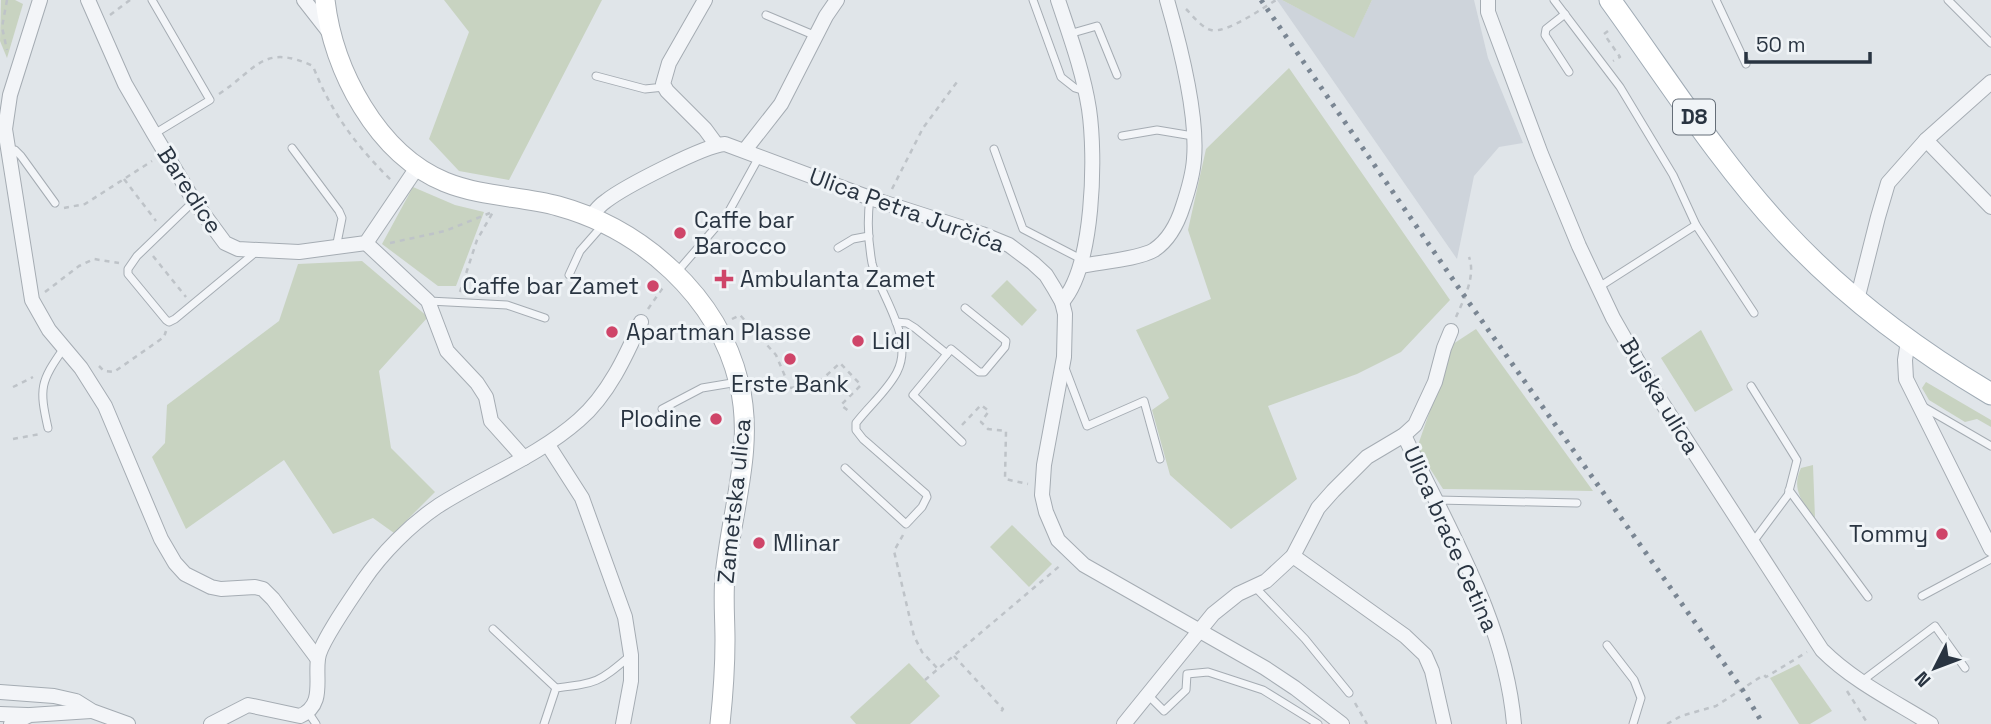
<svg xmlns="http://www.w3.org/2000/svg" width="1991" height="724" viewBox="0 0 1991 724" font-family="'Space Grotesk',sans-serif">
<rect width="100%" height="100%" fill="#e0e5e9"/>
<path fill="#ced4db" d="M1277,0H1282L1354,37L1372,0H1474L1488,58L1523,143L1499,147L1474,176L1457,259Z"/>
<g fill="#c8d3c1">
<path d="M1,0H15L23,4L7,58L0,41Z"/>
<path d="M444,0H602L509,180L459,171L429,139L469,32Z"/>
<path d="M1282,0H1372L1354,38Z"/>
<path d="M1289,68L1450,300L1401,352L1357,374L1268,406L1297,479L1231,529L1170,475L1152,410L1169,398L1136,330L1211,299L1188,230L1206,149Z"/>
<path d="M413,187L455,205L484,212L456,286H438L382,244Z"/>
<path d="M362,261L428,317L379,371L391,448L435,492L394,533L373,518L333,534L284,460L186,529L152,457L165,443L167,405L279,321L298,264Z"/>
<path d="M1007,280L1037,310L1022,326L991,296Z"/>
<path d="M1476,329L1593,491L1443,489L1417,448L1453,344Z"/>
<path d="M1701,330L1733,390L1695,412L1661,358Z"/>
<path d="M1926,382L1991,420V427L1977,419L1965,422L1929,400L1922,388Z"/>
<path d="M1813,465L1815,518C1802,502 1791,489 1801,468Z"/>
<path d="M1012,525L1052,564L1029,587L990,547Z"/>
<path d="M909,663L940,696L910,724H856L850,717Z"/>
<path d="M1799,664L1832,711L1810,724H1799L1770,678Z"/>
</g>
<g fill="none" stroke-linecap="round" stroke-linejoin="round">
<g stroke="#a5acb3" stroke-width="9">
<g id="service">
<path d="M152,0L210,100L154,134"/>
<path d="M1033,0L1061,77L1075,88L1085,91"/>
<path d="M1554,0L1620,87L1673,175L1696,225L1754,313"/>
<path d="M1716,0L1746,64"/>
<path d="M1948,0L1991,43"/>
<path d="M1565,14L1546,29L1545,35L1569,72"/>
<path d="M766,15L816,36"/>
<path d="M1069,34L1097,26L1117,75"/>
<path d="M596,76L645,89L664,87"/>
<path d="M1122,136L1157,130L1193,136"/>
<path d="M292,148L339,211L342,218L336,248"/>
<path d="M994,149L1023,229L1081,259"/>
<path d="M8,150H15L21,156L55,203"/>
<path d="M194,201L137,256L128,269V274L166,320L169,322L175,319L257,251"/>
<path d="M838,248L853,239L869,236"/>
<path d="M677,272L728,213L759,157"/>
<path d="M569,275L580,251L602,226"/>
<path d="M1599,287L1696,225"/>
<path d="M429,301L507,305L545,318"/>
<path d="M896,322L907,323L915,328L947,354L951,349L979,372H984L1005,347L1006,341L965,308"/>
<path d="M947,354L913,395L962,442"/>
<path d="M1065,368L1087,426L1144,401L1160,459"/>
<path d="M1751,386L1797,460L1788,495L1753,542"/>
<path d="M1922,406L1991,446"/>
<path d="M662,409L702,388L738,382"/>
<path d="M48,428C39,388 40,382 64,348"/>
<path d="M845,468L906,524L922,507L927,497L926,494L863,439L856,430V423C869,406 888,390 897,372C915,337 880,296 872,263C868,241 867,220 870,198"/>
<path d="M1789,490L1868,597"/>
<path d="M1437,500L1577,503"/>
<path d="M1254,586L1305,639L1349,693"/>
<path d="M1922,596L1991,559"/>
<path d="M493,629L556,688"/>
<path d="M1607,645L1634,680L1641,698L1633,724"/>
<path d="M1862,681L1935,626L1965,668"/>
<path d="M1148,695L1164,711L1186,690L1187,674L1208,672L1263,690L1318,724"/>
<path d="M308,712L316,724"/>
<path d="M544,724L556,688C597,683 598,683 630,656"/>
</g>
</g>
<g stroke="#a5acb3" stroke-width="16">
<g id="minor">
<path d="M40,0L10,95L5,129L32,300L49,330L81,368L105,406L161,539L175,563L185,574L211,587L221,589L255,587L263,589L273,599L317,658"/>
<path d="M88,0L125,84L154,134L194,201L225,243L238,249L299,252L366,243L418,166"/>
<path d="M304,0L329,32"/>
<path d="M705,0L669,63L663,84L667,91L705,129L716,144"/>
<path d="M1058,0C1070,36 1083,71 1089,109C1096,156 1094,266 1062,302"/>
<path d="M1488,0V12L1541,154L1579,246L1613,318L1657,395L1822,650C1853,681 1894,701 1931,724"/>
<path d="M1926,140L1991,207"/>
<path d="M745,150L781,104L826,16L837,0"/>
<path d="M591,217C595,211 600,205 606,201C624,187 705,145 725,144L870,198L982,234L1009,245L1033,263L1046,275L1054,288L1062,302L1065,314L1064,357L1044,465L1042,495L1046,512L1058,540L1084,565L1265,668L1295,688L1342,724"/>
<path d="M366,243L428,301L447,351L477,383L486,397L491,421L524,458"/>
<path d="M1081,266C1100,262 1139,259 1154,250C1169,240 1178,222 1183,206C1188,191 1193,174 1194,159C1198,113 1180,45 1167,0"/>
<path d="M1857,300L1878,217L1888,183L1926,140L1991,82"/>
<path d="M1908,341L1905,360L1906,379L1991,549"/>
<path d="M1404,435C1447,528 1505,619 1514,724"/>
<path d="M548,445L582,498L625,617L631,655V681L623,724"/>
<path d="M1293,556L1405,636L1425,655L1432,671L1444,724"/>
<path d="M0,692L54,696L76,701L92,711L128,724"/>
<path d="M0,714L27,715"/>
<path d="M11,724L30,715L91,711"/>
<path d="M211,724L248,705L300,716C325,705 315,680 318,659C319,644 353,596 363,581C382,553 410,525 438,506C485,476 537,457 579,420C608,395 626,356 641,322"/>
<path d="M1124,724L1213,614L1238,594L1266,581L1293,556L1318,508L1333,491L1367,457L1404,435L1415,425L1435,382L1444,348L1451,331"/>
</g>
</g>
<g stroke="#a5acb3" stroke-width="21">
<path id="secondary" d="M325,0C333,70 377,154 445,182C482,197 521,196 558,206C642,229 718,296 739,383C755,447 731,512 725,576C723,597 725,619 725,640C725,668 723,696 720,724"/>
</g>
<g stroke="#a0abb5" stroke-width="23">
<path id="primary" d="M1610,0C1666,77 1718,160 1783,230C1843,295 1915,349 1991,394"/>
</g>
<g stroke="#bec3c8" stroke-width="2.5" stroke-dasharray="5 5" stroke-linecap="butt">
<path d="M7,0L2,27L7,50"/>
<path d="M1186,9C1193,16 1202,28 1211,30C1226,34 1263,8 1276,0"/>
<path d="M110,15L130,0"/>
<path d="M1608,31L1604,34L1620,57L1613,61"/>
<path d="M219,94C257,69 263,43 313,66C330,111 357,147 392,181"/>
<path d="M124,179L156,221"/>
<path d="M892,189L923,128L957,82"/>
<path d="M64,208L85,204L152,161"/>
<path d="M390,243L445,231L490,213"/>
<path d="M153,256L186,297"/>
<path d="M45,292L79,266L94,259L119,263"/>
<path d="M460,292L477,240L493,212"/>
<path d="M648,309L664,286"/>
<path d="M1456,317C1464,299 1476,276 1469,257"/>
<path d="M732,319L740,315L776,355L790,388L775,383L757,386"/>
<path d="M99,366L104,371L114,372L164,337L166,331"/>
<path d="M13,387L33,377"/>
<path d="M790,388L818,383L840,363L861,385L841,405L851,413"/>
<path d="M962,425L981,405L989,411L981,422L988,429L1006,431L1005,479L1028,484"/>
<path d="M13,439L40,434"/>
<path d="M903,535L894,551L914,636L922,652L938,669"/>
<path d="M954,656L1003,709L999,714"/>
<path d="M925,680L1062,564"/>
<path d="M1847,691L1868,724"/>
<path d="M1355,703L1367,724"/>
<path d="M1667,724L1681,716L1716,706L1762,676L1764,675L1766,677L1807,652"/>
</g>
<use href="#service" stroke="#f3f5f8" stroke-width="7"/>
<use href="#minor" stroke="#f3f5f8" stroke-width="14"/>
<use href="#secondary" stroke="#fff" stroke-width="19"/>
<use href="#primary" stroke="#fff" stroke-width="21"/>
<path stroke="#7a8693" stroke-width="5" stroke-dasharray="3.5 7" stroke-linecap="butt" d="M1261,0L1465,297L1742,689L1763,724"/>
</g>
<g fill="#cf4569" stroke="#f0f4f7" stroke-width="2.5">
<circle cx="680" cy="233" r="7"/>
<path d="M720.5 268.5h7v7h7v7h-7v7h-7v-7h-7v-7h7z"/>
<circle cx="653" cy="286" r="7"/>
<circle cx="612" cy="332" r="7"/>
<circle cx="858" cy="341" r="7"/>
<circle cx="790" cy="359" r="7"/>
<circle cx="716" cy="419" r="7"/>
<circle cx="1942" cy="534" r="7"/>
<circle cx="759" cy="543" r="7"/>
</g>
<g text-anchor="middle" stroke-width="6" stroke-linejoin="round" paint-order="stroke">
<rect fill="#f0f4f7" stroke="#656e78" stroke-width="2" x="1673" y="99.5" width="42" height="35" rx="5"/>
<g font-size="21" font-weight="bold" fill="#293441">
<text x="1694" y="124">D8</text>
</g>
<g font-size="23" fill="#293441" stroke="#f0f4f7">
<text transform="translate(190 190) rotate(57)" y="8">Baredice</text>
<text transform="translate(907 210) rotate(20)" y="8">Ulica Petra Jurčića</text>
<text transform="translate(1660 396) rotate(59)" y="8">Bujska ulica</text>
<text transform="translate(734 501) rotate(-84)" y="8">Zametska ulica</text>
<text transform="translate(1451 539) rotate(66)" y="8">Ulica braće Cetina</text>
</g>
<g font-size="23" fill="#293441" stroke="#f0f4f7" text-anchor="start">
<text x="694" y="228">Caffe bar<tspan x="694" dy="26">Barocco</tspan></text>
<text x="740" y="287">Ambulanta Zamet</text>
<text x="639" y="294" text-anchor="end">Caffe bar Zamet</text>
<text x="626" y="340">Apartman Plasse</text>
<text x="872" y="349">Lidl</text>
<text x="790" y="392" text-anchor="middle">Erste Bank</text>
<text x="702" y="427" text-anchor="end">Plodine</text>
<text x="1928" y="542" text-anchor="end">Tommy</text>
<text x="773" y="551">Mlinar</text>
</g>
</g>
<g transform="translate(1935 668) rotate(228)" stroke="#f0f4f7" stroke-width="5" paint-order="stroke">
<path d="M0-5L12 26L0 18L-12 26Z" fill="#293441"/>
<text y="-10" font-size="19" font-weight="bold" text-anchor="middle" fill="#293441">N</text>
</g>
<path d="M1746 52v10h124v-10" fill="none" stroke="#293441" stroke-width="3.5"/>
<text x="1756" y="52" font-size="21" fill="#293441" stroke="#f0f4f7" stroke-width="5" paint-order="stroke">50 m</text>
</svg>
